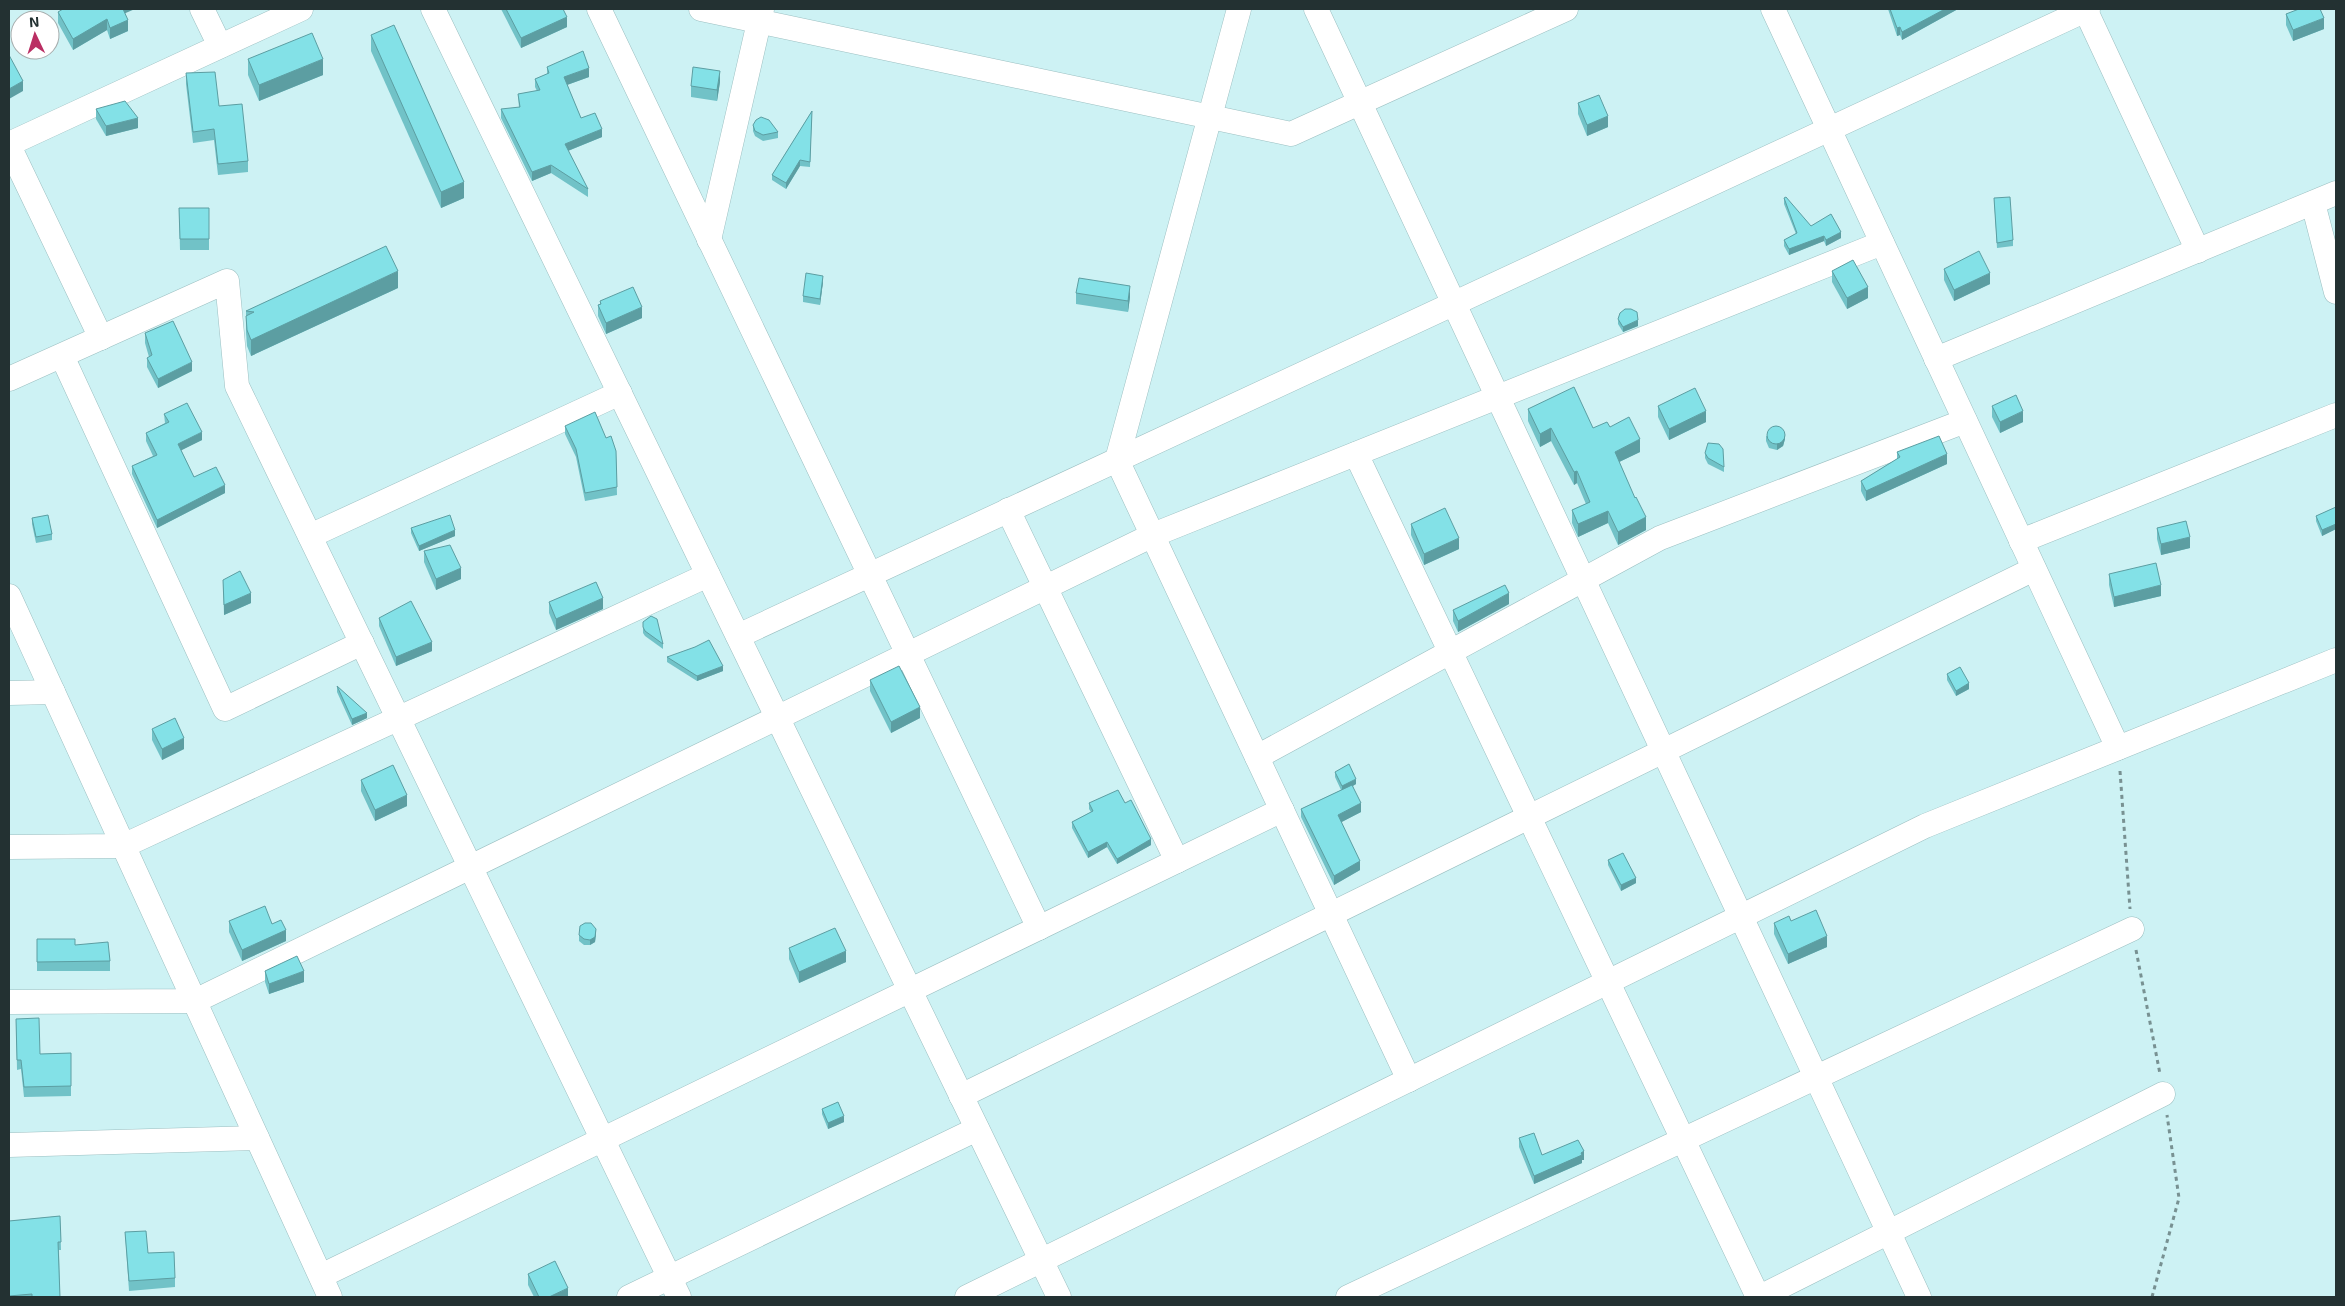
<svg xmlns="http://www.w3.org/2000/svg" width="2345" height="1306" viewBox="0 0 2345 1306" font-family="'Exo 2',sans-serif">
<rect width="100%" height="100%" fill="#cdf2f4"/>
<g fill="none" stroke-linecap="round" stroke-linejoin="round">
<g stroke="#9bbfc1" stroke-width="25">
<g id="minor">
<path d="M202,9L220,46"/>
<path d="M433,9L1059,1297"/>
<path d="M599,9L1039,928"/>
<path d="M701,9L1291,134L1566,9"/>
<path d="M1239,9L1117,460L1409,1080"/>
<path d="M1316,9L1919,1297"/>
<path d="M1773,9L2118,748"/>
<path d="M2085,9L2198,251"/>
<path d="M9,144L301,9"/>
<path d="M9,146L101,338"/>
<path d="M2313,203L2336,292"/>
<path d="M709,240L762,9"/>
<path d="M62,356L225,709L362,643"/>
<path d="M1936,359L2336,193"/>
<path d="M9,379L227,281L237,386L679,1297"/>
<path d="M1356,454L1758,1297"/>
<path d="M1008,510L1177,861"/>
<path d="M310,536L620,393"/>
<path d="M2021,541L2336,415"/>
<path d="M9,596L330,1297"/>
<path d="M738,636L2088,9"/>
<path d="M9,693L53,692"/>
<path d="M1257,757L1660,538L1965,421"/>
<path d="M9,847L123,846L708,575"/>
<path d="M9,1002L195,1001L1153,535L1882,243"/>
<path d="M961,1096L2034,569"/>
<path d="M9,1145L257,1138"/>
<path d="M321,1276L1282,810"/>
<path d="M629,1297L977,1129"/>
<path d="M967,1297L1925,826L2336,660"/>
<path d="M1348,1297L2132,929"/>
<path d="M1760,1297L2163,1094"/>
</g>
</g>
<g stroke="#789192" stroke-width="3" stroke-dasharray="4 4" stroke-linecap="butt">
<path d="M2120,771L2130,909"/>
<path d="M2136,950L2160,1074"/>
<path d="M2152,1297L2179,1198L2167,1115"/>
</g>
<use href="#minor" stroke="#fff" stroke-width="24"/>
</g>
<g fill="#71c2c7">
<path d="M501,9H563L567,27L521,48Z"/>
<path d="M1888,9H1958L1902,40L1900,35L1897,36Z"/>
<path d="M58,12L125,13L128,31L110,39L107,30L73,50L58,23Z"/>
<path d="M2286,14L2324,29L2293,41L2286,25Z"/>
<path d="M371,35L464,198L441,208L371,51Z"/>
<path d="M248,59L323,75L259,101L248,75Z"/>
<path d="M547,67L589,77L567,85L581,118L602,137L568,151L588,189V197L551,173L532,181L501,118V109L519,108L518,94L537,91L535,87V79L547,74Z"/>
<path d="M186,73L219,106L248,161V172L218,175L214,140L193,143L186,84Z"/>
<path d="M720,82L717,101L691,97V86Z"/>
<path d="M1578,103L1608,127L1587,136L1578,114Z"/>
<path d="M96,109L138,128L106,136L96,119Z"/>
<path d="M812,111L810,167L800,166L786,189L772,180V175Z"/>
<path d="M753,125L778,132V138L763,141L755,136L753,131Z"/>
<path d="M1784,198L1811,226L1841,238L1826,246L1824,241L1789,255L1784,246V240L1796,234L1784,204Z"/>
<path d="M1994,198L2013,240V246L1997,248Z"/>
<path d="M179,208H209V250H180Z"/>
<path d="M1944,269L1990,284L1954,301L1944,280Z"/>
<path d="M1832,271L1868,298L1847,309L1832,282Z"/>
<path d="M823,282L820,305L803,302V296Z"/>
<path d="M398,288L251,356L247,346L246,332V311Z"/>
<path d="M1076,293L1130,297L1128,312L1076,304Z"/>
<path d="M600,301L642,318L606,334L598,316V305L600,304Z"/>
<path d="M1618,319L1638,326L1623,332L1618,324Z"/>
<path d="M145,333L192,371L158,388L147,367V358L149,357L145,343Z"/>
<path d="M1658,406L1706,422L1669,440L1658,417Z"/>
<path d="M1992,406L2023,422L2000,433L1992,417Z"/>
<path d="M1528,409L1593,428L1610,427L1640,452L1619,462L1646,530L1618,545L1608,523L1578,537L1572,523V510L1586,504L1577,483L1574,485L1551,441L1540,447L1528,421Z"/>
<path d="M164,414L202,440L181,450L194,477L225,493L157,528L132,474V466L153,456L146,441V433L165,423Z"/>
<path d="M565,426L606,438L616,451L617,495L585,501L576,457L565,434Z"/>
<path d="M1766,436L1785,439L1783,446L1777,450L1769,448L1766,441Z"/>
<path d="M1897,452L1947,464L1866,501L1861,491V481L1897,459Z"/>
<path d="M1705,453L1724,467V472L1708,464L1705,458Z"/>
<path d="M2336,507V529L2322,536L2316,521V516Z"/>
<path d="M32,518L52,534V540L36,543L32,524Z"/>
<path d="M1411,524L1459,549L1424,565L1411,535Z"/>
<path d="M411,528L455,536L419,551L411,533Z"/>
<path d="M2157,528L2190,548L2161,555L2157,539Z"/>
<path d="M424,551L461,579L436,590L424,562Z"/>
<path d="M2109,574L2161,596L2114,607L2109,585Z"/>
<path d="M223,580L251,603L224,615Z"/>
<path d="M549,602L603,609L556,630L549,613Z"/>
<path d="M1509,604L1458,632L1453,621V610Z"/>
<path d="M379,618L432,651L396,666L379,626Z"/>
<path d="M643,622L663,644V649L645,636L643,633Z"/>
<path d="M667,657L723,671L697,681L667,662Z"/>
<path d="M1947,674L1969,689L1956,696L1947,680Z"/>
<path d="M870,680L920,718L891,733L870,691Z"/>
<path d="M337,686L367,718L352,725L337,692Z"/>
<path d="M152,729L184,749L162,760L152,740Z"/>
<path d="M1335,772L1356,784L1353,786L1361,812L1341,822L1360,870L1334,885L1301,817V809L1341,790L1335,777Z"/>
<path d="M361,780L407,806L375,821L361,791Z"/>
<path d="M1089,803H1125L1151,845L1117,864L1107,847L1088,858L1072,828V822L1091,812L1089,809Z"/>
<path d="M1608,860L1636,883L1621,891L1608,865Z"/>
<path d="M229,921L272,924L286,941L242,961L229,932Z"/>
<path d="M1791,921L1827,947L1788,964L1774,934V923Z"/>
<path d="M596,934L595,942L590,945H584L579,941V935Z"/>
<path d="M37,939L75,945L110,961V971H37Z"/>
<path d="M789,948L846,962L799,983L789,959Z"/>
<path d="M265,971L304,982L269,994L265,982Z"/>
<path d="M16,1019L40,1054L71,1053V1096L24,1097L21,1069L17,1070Z"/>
<path d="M822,1109L844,1122L828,1129L822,1114Z"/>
<path d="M1519,1138L1542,1155L1584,1160H1582V1163L1534,1184L1519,1147Z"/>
<path d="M60,1216L61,1250H59L60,1297H9V1221Z"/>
<path d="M125,1232L175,1278V1287L129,1291Z"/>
<path d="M528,1274L568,1297H534L528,1285Z"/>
</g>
<g fill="#5c9ea2">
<path d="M121,9H135L121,15Z"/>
<path d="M1945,9H1958L1902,40V32Z"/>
<path d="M567,17V27L521,48V38Z"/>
<path d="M2324,18V29L2293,41V30Z"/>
<path d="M107,19V30L73,50V39Z"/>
<path d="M128,20V31L110,39V28Z"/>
<path d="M1900,27V35L1897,36V28Z"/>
<path d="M323,59V75L259,101V85Z"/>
<path d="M589,68V77L564,86V77Z"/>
<path d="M720,71V82L717,101V90Z"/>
<path d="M23,81V91L9,99V89Z"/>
<rect x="9" y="101" width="1" height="10"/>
<path d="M1608,116V127L1587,136V125Z"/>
<path d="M138,118V128L106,136V126Z"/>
<path d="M602,129V137L565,152V144Z"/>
<path d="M800,160V166L786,189V183Z"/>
<path d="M551,165V173L532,181V172Z"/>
<path d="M464,182V198L441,208V192Z"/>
<path d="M1841,232V238L1826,246V240Z"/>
<path d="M1824,236V241L1789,255V249Z"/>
<path d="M398,271V288L251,356V340Z"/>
<path d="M1990,273V284L1954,301V290Z"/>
<path d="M823,276V282L820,305V299Z"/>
<path d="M1130,286V297L1128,312V301Z"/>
<path d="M1868,287V298L1847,309V298Z"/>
<path d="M642,307V318L606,334V323Z"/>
<path d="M1638,320V326L1623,332V327Z"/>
<path d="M192,362V371L158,388V379Z"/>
<path d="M1706,411V422L1669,440V429Z"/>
<path d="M2023,411V422L2000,433V422Z"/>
<path d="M1551,428V441L1540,447V434Z"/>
<path d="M202,432V440L178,452V444Z"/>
<path d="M1785,434V439L1783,446L1777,450V444Z"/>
<path d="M1640,439V452L1615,464V452Z"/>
<path d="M1947,454V464L1866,501V491Z"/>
<path d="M1577,471V483L1574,485V472Z"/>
<path d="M225,485V493L157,528V520Z"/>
<path d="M1608,511V523L1578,537V524Z"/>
<path d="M1646,517V530L1618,545V532Z"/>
<path d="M2336,524V529L2322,536V530Z"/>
<path d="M455,530V536L419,551V546Z"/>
<path d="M2190,537V548L2161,555V544Z"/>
<path d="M1459,538V549L1424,565V554Z"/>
<path d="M461,568V579L436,590V579Z"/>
<path d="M2161,585V596L2114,607V597Z"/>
<path d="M251,593V603L224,615V605Z"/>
<path d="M1509,593V604L1458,632V621Z"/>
<path d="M603,598V609L556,630V619Z"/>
<path d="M432,642V651L396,666V657Z"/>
<path d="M723,666V671L697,681V676Z"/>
<path d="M1969,683V689L1956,696V691Z"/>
<path d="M920,707V718L891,733V722Z"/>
<path d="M367,713V718L352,725V719Z"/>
<path d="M184,738V749L162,760V749Z"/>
<path d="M1356,779V784L1342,792V786Z"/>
<path d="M407,795V806L375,821V810Z"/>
<path d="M1361,803V812L1338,824V815Z"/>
<path d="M1151,839V845L1117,864V859Z"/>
<path d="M1107,842V847L1088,858V852Z"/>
<path d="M1360,861V870L1334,885V876Z"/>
<path d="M1636,878V883L1621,891V885Z"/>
<path d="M596,929V934L595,942L590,945V940Z"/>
<path d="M286,930V941L242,961V950Z"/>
<path d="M1827,936V947L1788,964V954Z"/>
<path d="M846,951V962L799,983V972Z"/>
<path d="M304,971V982L269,994V984Z"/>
<path d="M844,1116V1122L828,1129V1123Z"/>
<path d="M1584,1151V1160H1582V1163L1534,1184V1176Z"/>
<path d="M568,1288V1297H549Z"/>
</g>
<g fill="#83e1e7" stroke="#5c9ea2">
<path d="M63,9H123L128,20L110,28L107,19L73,39L58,12Z"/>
<path d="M506,9H563L567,17L521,38Z"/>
<path d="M1890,9H1945L1902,32L1900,27L1897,28Z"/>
<path d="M2299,9H2320L2324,18L2293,30L2286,14Z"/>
<path d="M394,25L464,182L441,192L371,35Z"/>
<path d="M312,33L323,59L259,85L248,59Z"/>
<path d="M583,51L589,68L564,77L581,118L595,113L602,129L565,144L588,189L551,165L532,172L501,109L520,107L518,94L540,90L535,79L549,73L547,67Z"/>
<path d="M9,55L23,81L9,89Z"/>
<path d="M693,67L720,71L717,90L691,86Z"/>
<path d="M215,72L219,106L242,104L248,161L218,164L214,129L193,132L186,73Z"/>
<path d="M1599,95L1608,116L1587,125L1578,103Z"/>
<path d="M125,101L138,118L106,126L96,109Z"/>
<path d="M812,111L810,162L800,160L786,183L772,175Z"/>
<path d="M761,117L769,120L778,132L763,135L755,131L753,125L756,120Z"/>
<path d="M1786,197L1811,226L1831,214L1841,232L1826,240L1824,236L1789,249L1784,240L1797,233L1784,198Z"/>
<path d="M2010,197L2013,240L1997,243L1994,198Z"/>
<path d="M179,208H209V239H180Z"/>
<path d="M386,246L398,271L251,340L247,330L246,316L254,312L246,311Z"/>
<path d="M1979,251L1990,273L1954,290L1944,269Z"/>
<path d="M1853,260L1868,287L1847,298L1832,271Z"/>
<path d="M806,273L823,276L820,299L803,296Z"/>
<path d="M1079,278L1130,286L1128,301L1076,293Z"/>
<path d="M633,287L642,307L606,323L598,305L601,304L600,301Z"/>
<path d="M1625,309H1631L1637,312L1638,320L1623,327L1618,319L1620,313Z"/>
<path d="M173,321L192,362L158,379L147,358L152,355L145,333Z"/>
<path d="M1574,387L1593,428L1607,422L1610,427L1629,417L1640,439L1615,452L1635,498L1636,497L1646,517L1618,532L1608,511L1578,524L1572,510L1590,502L1577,471L1574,472L1551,428L1540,434L1528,409Z"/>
<path d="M1695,388L1706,411L1669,429L1658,406Z"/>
<path d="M2016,395L2023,411L2000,422L1992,406Z"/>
<path d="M187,403L202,432L178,444L194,477L216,467L225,485L157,520L132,466L157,455L146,433L169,422L164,414Z"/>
<path d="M595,412L606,438L611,436L616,451L617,487L585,493L576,449L565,426Z"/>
<circle cx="1776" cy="435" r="9"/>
<path d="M1939,436L1947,454L1866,491L1861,481L1900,457L1897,452Z"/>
<path d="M1708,443L1719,444L1723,449L1724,467L1708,458L1705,453Z"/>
<path d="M2336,507V524L2322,530L2316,516Z"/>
<path d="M1445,508L1459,538L1424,554L1411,524Z"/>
<path d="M48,515L52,534L36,537L32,518Z"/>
<path d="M450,515L455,530L419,546L411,528Z"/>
<path d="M2186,521L2190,537L2161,544L2157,528Z"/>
<path d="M450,545L461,568L436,579L424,551Z"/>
<path d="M2156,563L2161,585L2114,597L2109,574Z"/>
<path d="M240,571L251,593L224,605L223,580Z"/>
<path d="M596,582L603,598L556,619L549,602Z"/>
<path d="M1505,585L1509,593L1458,621L1453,610Z"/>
<path d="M411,601L432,642L396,657L379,618Z"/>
<path d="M651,616L657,619L663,644L645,631L643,627V622Z"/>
<path d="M709,640L723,666L697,676L667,657L695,647Z"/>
<path d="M899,666L920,707L891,722L870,680Z"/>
<path d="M1960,667L1969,683L1956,691L1947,674Z"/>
<path d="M337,686L367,713L352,719Z"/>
<path d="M175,718L184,738L162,749L152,729Z"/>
<path d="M1349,764L1356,779L1342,786L1335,772Z"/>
<path d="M393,765L407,795L375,810L361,780Z"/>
<path d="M1352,785L1361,803L1338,815L1360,861L1334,876L1301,809Z"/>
<path d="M1118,790L1125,803L1131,800L1151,839L1117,859L1107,842L1088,852L1072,822L1093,811L1089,803Z"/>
<path d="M1623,853L1636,878L1621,885L1608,860Z"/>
<path d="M265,906L272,924L281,920L286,930L242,950L229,921Z"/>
<path d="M1816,910L1827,936L1788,954L1774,923L1789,916L1791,921Z"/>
<path d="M585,923H591L596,929L595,937L590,940L584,939L579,935L580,926Z"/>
<path d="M835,928L846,951L799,972L789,948Z"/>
<path d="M37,939H75V945L108,942L110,961L37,962Z"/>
<path d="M297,956L304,971L269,984L265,971Z"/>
<path d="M39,1018L40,1054L71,1053V1086L24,1087L21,1060H17L16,1019Z"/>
<path d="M838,1102L844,1116L828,1123L822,1109Z"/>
<path d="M1534,1133L1542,1155L1578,1140L1584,1151L1581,1153L1582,1155L1534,1176L1519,1138Z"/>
<path d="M60,1216L61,1242H58L60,1297H32V1294L9,1296V1221Z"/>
<path d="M146,1231L148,1253L174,1252L175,1278L129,1281L125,1232Z"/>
<path d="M555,1261L568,1288L549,1297H539L528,1274Z"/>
</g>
<rect width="2345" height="1306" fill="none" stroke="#233132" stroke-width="20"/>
<g transform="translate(35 35) rotate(356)"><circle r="24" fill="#ffffff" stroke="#a7adad"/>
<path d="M0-4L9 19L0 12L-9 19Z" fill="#ba2e63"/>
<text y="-8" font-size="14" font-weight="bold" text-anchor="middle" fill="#233132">N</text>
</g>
</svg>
